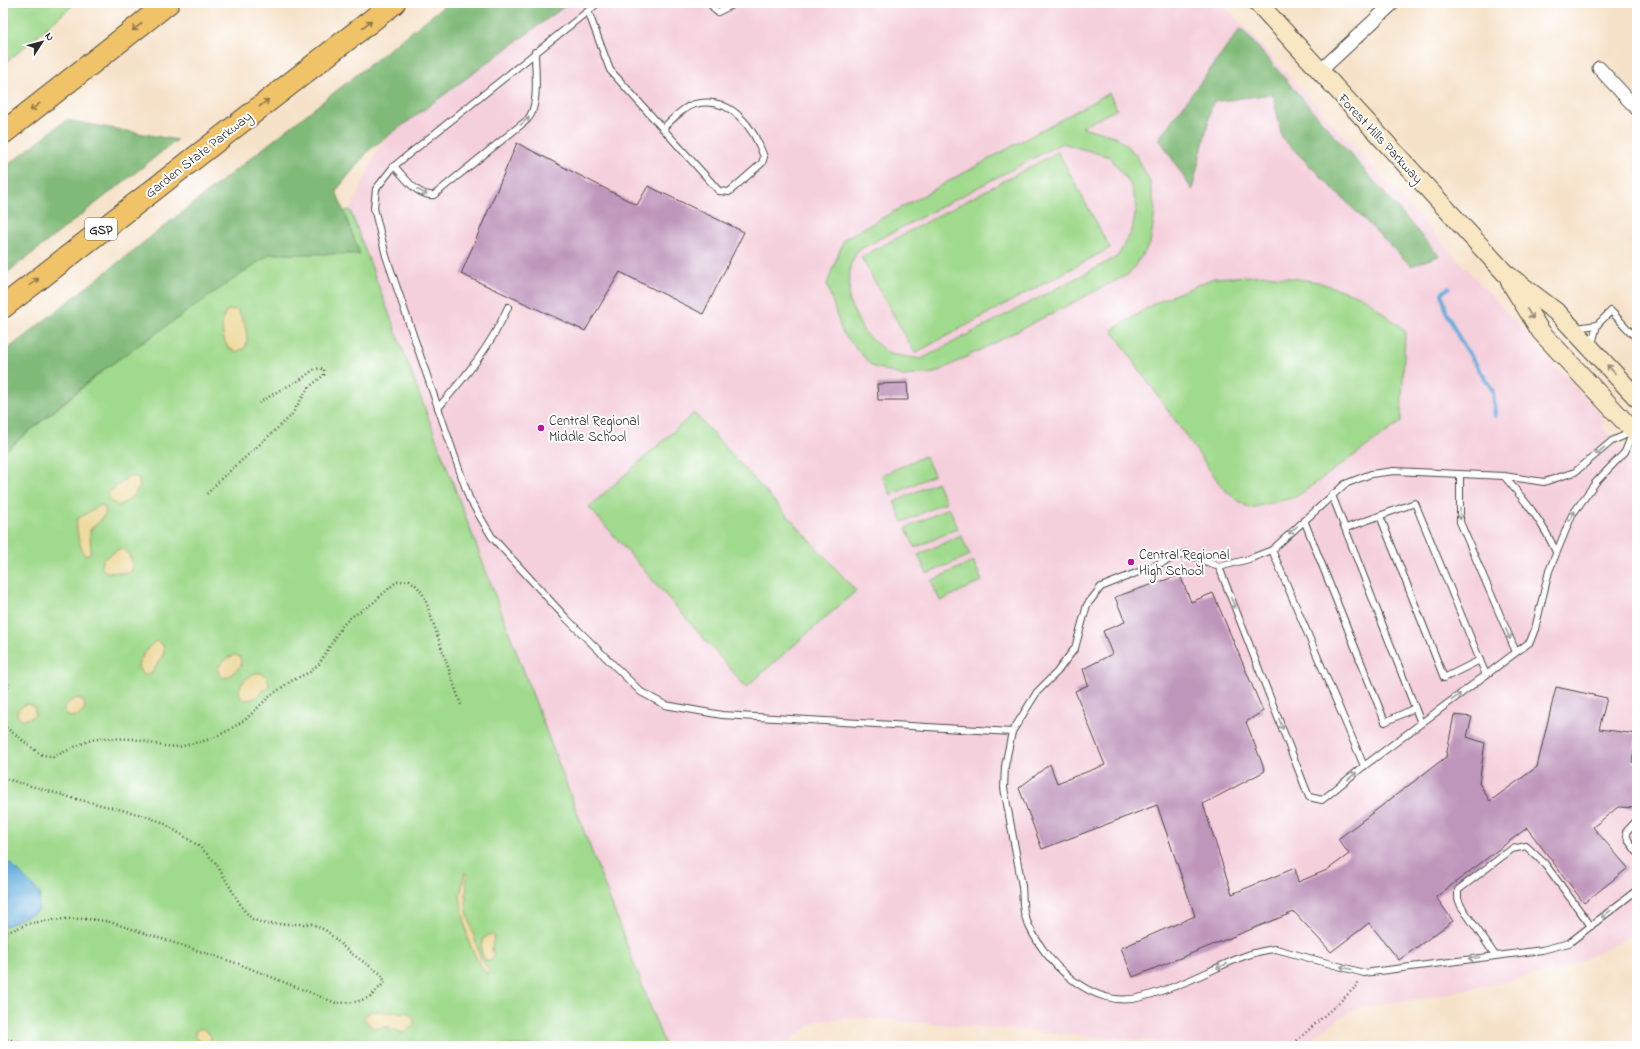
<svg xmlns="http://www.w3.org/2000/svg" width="1640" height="1049" viewBox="0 0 1640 1049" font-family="'Indie Flower',sans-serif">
<rect width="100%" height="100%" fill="#fff"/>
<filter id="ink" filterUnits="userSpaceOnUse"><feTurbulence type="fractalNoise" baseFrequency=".025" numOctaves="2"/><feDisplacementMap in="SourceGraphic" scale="8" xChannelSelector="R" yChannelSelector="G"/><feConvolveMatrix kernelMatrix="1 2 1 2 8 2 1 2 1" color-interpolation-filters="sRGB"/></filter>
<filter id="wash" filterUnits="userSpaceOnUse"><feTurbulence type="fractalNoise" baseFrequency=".012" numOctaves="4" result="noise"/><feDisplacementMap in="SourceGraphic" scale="16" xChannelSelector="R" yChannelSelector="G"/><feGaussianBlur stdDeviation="0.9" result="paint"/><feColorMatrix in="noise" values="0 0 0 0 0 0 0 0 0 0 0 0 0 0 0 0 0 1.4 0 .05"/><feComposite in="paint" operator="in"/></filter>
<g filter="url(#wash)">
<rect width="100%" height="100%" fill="#f6e2c9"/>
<path fill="#f4cfdc" d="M551,3H1222L1603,417V428L1637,461V933L1560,971L1425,998L1356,1008L1299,1046H1212L865,1018L818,1020L782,1046H665L350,210L380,145L450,76Z"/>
<g fill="#a0da8d" stroke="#66825c" fill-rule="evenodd">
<path d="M3,3H66L72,6L3,65Z"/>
<path d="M1109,93L1117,109L1082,127L1117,137L1136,155L1150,182L1155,211L1150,244L1129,274L935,373L903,376L872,366L842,332L827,284L844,239ZM1062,143L1110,157L1130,184L1137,206L1132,231L1117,257L921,359L889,354L865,334L849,302L850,266L857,251Z"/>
<path d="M1058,152L1110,248L915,353L861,257Z"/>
<path d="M350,210L665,1046H3V453L273,231Z"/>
<path d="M1268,275L1318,282L1365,298L1405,331L1401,422L1296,497L1250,508L1235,499L1221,486L1112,330L1155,303L1214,278Z"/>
<path d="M694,413L856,591L746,687L589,507Z"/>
<path d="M925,456L934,475L891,495L882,475Z"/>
<path d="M937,482L946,502L903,522L894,502Z"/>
<path d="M949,508L958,528L915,548L906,528Z"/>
<path d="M961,535L970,555L927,574L918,555Z"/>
<path d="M973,561L982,581L940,601L931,581Z"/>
</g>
<g fill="#80ba78" stroke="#567252">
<path d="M448,3H569L369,150L336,191L360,254H270L99,373L3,453V353Z"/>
<path d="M1241,28L1439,256L1411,266L1282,138L1273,94L1213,102L1192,190L1159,138Z"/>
<path d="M66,120L177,140L3,276V169Z"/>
</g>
<g fill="#eeda9e" stroke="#8c8264">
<path d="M235,309C244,315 250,338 245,348L236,352L227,347C222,336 220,322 226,311Z"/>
<path d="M129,476L138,477L140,487L129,500L118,506L110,501L108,493Z"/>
<path d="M101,505L105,508L106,513L100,521L90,530L91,552L85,556C80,549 75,527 77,519Z"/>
<path d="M121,548C129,551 134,562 132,570L128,573L106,572L101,567L103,559Z"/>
<path d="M156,641L163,645L164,653L152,673L143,675L138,667C139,659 149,645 156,641Z"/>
<path d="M235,655L240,657L241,666L228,677L223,678L218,672V667L227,658Z"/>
<path d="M255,673C264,672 269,677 269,686L253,699L243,700C233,688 245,679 255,673Z"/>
<path d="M78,698L84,702L85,709L80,715L70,717L67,715L64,709L69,702Z"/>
<path d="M27,704L35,707V715C30,719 23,721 18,717C15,710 21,706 27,704Z"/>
<path d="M465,872L467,875L466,902L467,911L480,957L489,970L487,975L477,960L468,940L460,896Z"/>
<path d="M492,934L494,937L492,948L494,956L489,962C480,958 479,944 485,937Z"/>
<path d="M371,1011L409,1013L414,1019V1025L403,1033L389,1027L373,1028L363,1018Z"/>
<path d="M202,1028L211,1036V1039L208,1042H202L196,1038L195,1031Z"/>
</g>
<path fill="#66afdd" stroke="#486d84" d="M3,861L11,864L40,893L38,911L7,926L3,925Z"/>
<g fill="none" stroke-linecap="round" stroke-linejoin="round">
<path stroke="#66afdd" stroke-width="4" d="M1449,287L1442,293L1446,311L1458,336L1493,391L1495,416"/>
</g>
<g id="blocks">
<g fill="#be95bb">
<path d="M517,143L637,205L648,186L744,232L703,314L620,272L585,331L461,274Z"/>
<path d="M907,383L908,400H878L877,384Z"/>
<path d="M1180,575L1191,602L1213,593L1263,711L1246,722L1265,771L1203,804L1232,894L1295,868L1298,882L1327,870L1349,854L1338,839L1446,757L1454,715L1472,717L1467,737L1485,743L1479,783L1490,801L1537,767L1556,687L1607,698L1599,729L1637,734L1632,762L1637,763V808L1618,807L1593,827L1628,868L1584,903L1527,828L1436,897L1453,921L1399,960L1369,923L1331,952L1294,912L1133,977L1121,948L1195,916L1157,805L1042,849L1019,788L1050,764L1057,783L1105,765L1075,691L1088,685L1083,669L1112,654L1103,631L1125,622L1115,597Z"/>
</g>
</g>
</g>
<g filter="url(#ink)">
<use href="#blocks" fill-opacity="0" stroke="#494643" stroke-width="1"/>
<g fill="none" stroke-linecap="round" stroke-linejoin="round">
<g stroke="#494643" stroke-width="8">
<g id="lane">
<path d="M598,3L394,166L376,189L374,208L386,256L469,498L492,537L566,618L641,692L665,705L722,715L1012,732"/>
<path d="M710,3L716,11L718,12L736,3"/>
<path d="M588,11L610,70L719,191L729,192L762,163L764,157C754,128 731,95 695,104C683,107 672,120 663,128"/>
<path d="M394,166C405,177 417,197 434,195L527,120C540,107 535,71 535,52"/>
<path d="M1576,328L1597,325"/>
<path d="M1592,344L1597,325L1611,311L1637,339"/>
<path d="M438,408C466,376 491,346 508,307"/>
<path d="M1632,432L1612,441L1575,472L1544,482L1504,476L1394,471L1371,474L1345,484L1272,550L1249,559L1219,567L1186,553L1101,587L1087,605L1075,648L1057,672L1037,692L1012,732L1005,766L1004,788C1010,820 1016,853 1022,886C1023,897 1022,910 1026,919C1043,962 1093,1011 1142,997C1164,991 1187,982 1208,972C1230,962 1251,951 1276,949L1364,973L1542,950L1569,943L1637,890"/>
<path d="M1460,475V522L1516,652"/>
<path d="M1504,476C1526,502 1542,521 1556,552"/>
<path d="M1332,495L1421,723"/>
<path d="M1380,516L1444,678L1480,660"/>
<path d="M1304,520L1385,722L1415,708"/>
<path d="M1346,528L1415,503L1486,675"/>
<path d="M1272,550L1364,766"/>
<path d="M1219,567L1309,797L1322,800L1364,766L1530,642L1535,629L1549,571L1572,515L1596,482L1625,452L1632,434"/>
<path d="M1637,820L1626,832L1628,840L1637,852"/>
<path d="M1495,955L1461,906L1458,899V890L1512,849L1526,846L1545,864L1591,926"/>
</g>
</g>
<g stroke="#494643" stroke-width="15">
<g id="street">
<path d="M1599,68L1637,109"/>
<path d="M1319,72L1393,3"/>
</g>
</g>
<g stroke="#494643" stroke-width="20">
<g id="secondary">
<path d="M1258,3L1505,273L1559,314L1637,398"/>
<path d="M1510,282L1541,332L1637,435"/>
</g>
</g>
<g stroke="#494643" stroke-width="24">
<g id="highway">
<path d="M3,133L168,3"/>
<path d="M3,307L394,3"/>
</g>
</g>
<g stroke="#494643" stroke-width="2.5" stroke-dasharray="1 3" stroke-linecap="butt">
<path d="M207,494L220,480L291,416L308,388L324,375V369L320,368L313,370L300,380L280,390L259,403"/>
<path d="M3,694L10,684"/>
<path d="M3,725L40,754L53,757L88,741L101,738L134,739L163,746L179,747L211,739L229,730L246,719L270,696L291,681L310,672L319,664L342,626L350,618L373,603L396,582L409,580L417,586L424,596L461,705"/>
<path d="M3,778L73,798L142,815L162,822L199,846L215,862L243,909L252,919L265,924H312L327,931L348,951L381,974L385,982L370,997L356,1002L336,1003L239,964L110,922C85,917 58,918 33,923C22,925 14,931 3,933"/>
<path d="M3,1038L36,1046"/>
<path d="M1291,1046L1358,985V980"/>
</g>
<use href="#lane" stroke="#fff" stroke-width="6"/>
<use href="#street" stroke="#fff" stroke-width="13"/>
<use href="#secondary" stroke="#f9e7c3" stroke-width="18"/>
<use href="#highway" stroke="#f0c369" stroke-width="22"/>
</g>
<defs><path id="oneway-shaft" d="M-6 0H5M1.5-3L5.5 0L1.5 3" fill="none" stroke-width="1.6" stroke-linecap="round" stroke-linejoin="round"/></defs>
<g stroke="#8e774a">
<use href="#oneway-shaft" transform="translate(367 24) rotate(-38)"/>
<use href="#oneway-shaft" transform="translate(137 27) rotate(142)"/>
<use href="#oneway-shaft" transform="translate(264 103) rotate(-38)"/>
<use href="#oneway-shaft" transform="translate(35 107) rotate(142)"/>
<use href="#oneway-shaft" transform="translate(34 282) rotate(-38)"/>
</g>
<g stroke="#a0a0a0">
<use href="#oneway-shaft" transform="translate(525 121) rotate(-41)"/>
<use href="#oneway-shaft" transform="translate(422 192) rotate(27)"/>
<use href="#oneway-shaft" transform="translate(1600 451) rotate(140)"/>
<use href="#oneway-shaft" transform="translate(1460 514) rotate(90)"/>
<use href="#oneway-shaft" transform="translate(1572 516) rotate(-61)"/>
<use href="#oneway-shaft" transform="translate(1293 530) rotate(138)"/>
<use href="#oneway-shaft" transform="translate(1233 603) rotate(69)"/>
<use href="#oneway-shaft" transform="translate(1508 634) rotate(67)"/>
<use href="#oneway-shaft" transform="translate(1456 697) rotate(-37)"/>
<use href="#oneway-shaft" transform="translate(1281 724) rotate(69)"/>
<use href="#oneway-shaft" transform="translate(1352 776) rotate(-39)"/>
<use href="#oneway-shaft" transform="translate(1606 914) rotate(142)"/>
<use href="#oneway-shaft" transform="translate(1474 958) rotate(172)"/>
<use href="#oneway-shaft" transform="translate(1222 966) rotate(156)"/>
<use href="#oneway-shaft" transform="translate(1346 968) rotate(-165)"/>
</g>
<g stroke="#928977">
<use href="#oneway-shaft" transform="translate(1530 314) rotate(58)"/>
<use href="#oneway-shaft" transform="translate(1611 369) rotate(-133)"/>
</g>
</g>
<g fill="#b5179e" stroke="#fff" stroke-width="1.5">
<circle cx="541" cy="428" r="4"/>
<circle cx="1131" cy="562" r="4"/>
</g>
<g text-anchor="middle" stroke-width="4" stroke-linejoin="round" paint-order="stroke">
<rect fill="#fff" stroke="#6b6b6b" stroke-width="1" x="85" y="218" width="32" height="22" rx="3"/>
<g font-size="13" font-weight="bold" fill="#2b2b2b">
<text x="101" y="234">GSP</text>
</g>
<g font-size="14" fill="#2b2b2b" stroke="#fff">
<text transform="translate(1381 138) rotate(47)" y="5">Forest Hills Parkway</text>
<text transform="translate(198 154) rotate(-38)" y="5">Garden State Parkway</text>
</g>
<g font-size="14" fill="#2b2b2b" stroke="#fff" text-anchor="start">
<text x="549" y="425">Central Regional<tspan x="549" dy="16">Middle School</tspan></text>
<text x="1139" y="559">Central Regional<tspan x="1139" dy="16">High School</tspan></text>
</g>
</g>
<rect width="1640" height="1049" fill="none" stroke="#fff" stroke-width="16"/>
<g transform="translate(42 42) rotate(54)" stroke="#ffffff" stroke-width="3" paint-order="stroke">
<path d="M0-3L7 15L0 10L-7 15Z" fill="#2b2b2b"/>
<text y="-6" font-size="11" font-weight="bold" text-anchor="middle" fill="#2b2b2b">N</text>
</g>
</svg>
